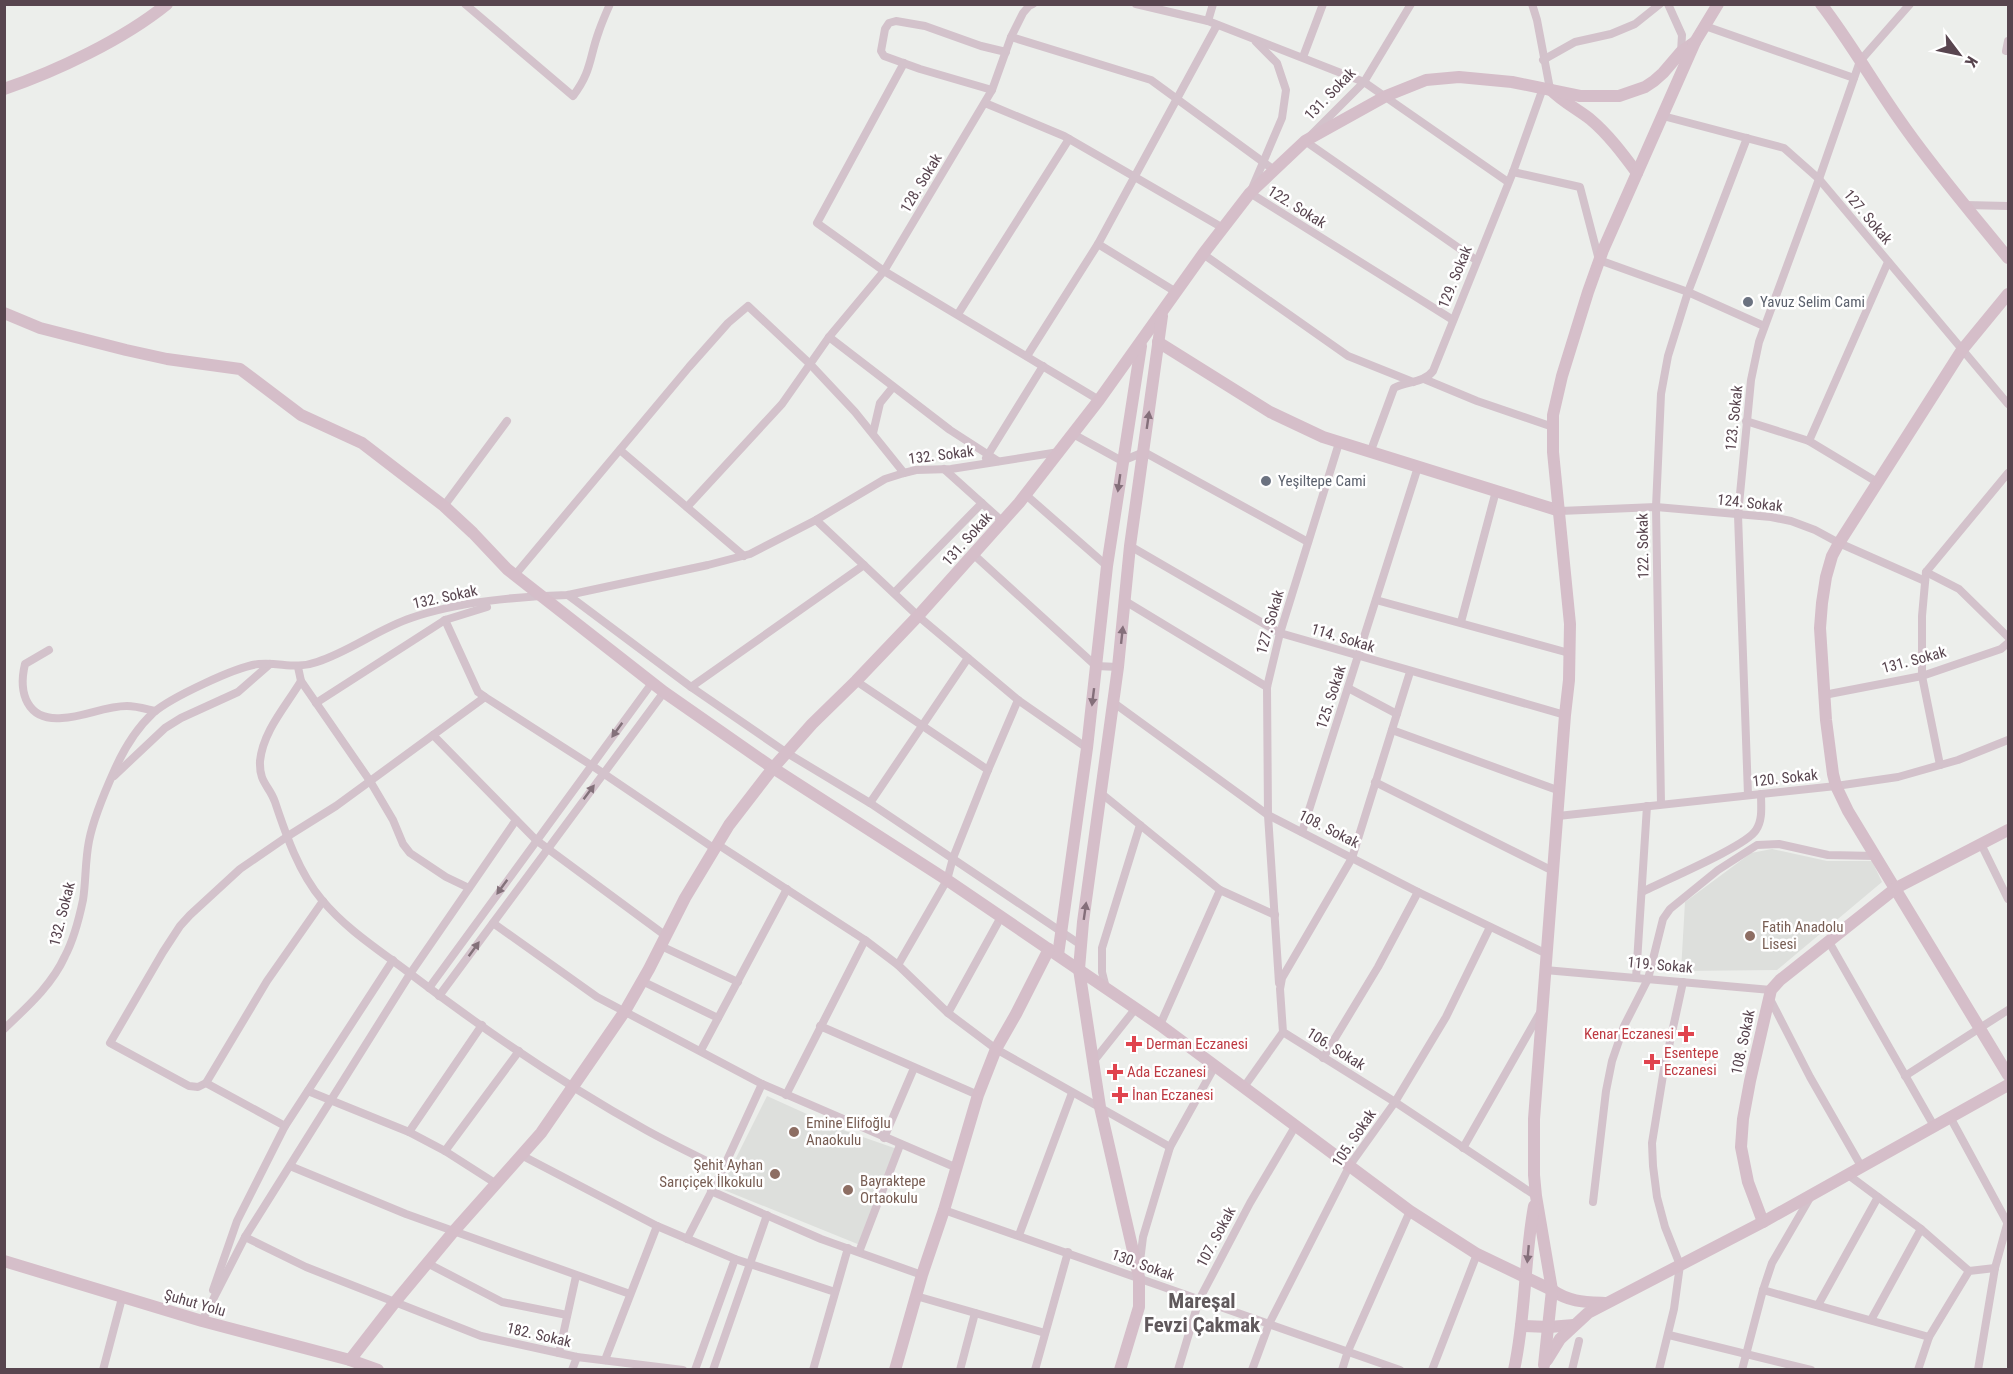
<svg xmlns="http://www.w3.org/2000/svg" width="2013" height="1374" viewBox="0 0 2013 1374" font-family="'Roboto Condensed',sans-serif">
<rect width="100%" height="100%" fill="#eceeeb"/>
<g fill="#dddfdc">
<path d="M1772,849L1827,861H1872L1882,882L1777,970L1681,971L1685,902L1751,853Z"/>
<path d="M767,1096L840,1129L897,1149L860,1245L724,1190L723,1184Z"/>
</g>
<g fill="none" stroke-linecap="round" stroke-linejoin="round">
<g stroke="#d3c2cb" stroke-width="8">
<path d="M465,4L573,96C592,71 589,58 599,31C602,22 606,13 610,4"/>
<path d="M1136,4L1208,21L1364,82L1508,182"/>
<path d="M1411,4L1364,82L1305,141L1476,260"/>
<path d="M1532,4L1537,20L1550,89"/>
<path d="M1668,4L1682,35L1681,52"/>
<path d="M1208,21L1213,4"/>
<path d="M1705,26L1854,78"/>
<path d="M1011,37L1151,80L1274,170"/>
<path d="M2008,41L2006,51H2008"/>
<path d="M1256,42L1277,63L1286,90L1282,118L1250,193L1453,320"/>
<path d="M1303,57L1323,4"/>
<path d="M1543,60L1575,42L1611,34L1635,24L1660,4"/>
<path d="M904,63L817,223L884,271L1099,400"/>
<path d="M992,90L920,69L884,56L881,51L885,29L889,23L896,21L925,26L981,46L1006,52"/>
<path d="M985,103L1064,136L1223,228"/>
<path d="M1663,116L1784,148L1819,179L2008,404"/>
<path d="M1513,172L1580,187L1599,260L1688,292L1764,326"/>
<path d="M1965,205L2008,206"/>
<path d="M1098,244L1176,292"/>
<path d="M1203,254L1348,356L1413,382"/>
<path d="M958,314L1069,139"/>
<path d="M829,337L950,430L998,461"/>
<path d="M1027,356L1098,244L1217,25"/>
<path d="M1424,379L1477,401L1553,427"/>
<path d="M1746,421L1809,441L1877,482"/>
<path d="M873,433L880,403L893,387"/>
<path d="M1073,434L1122,461L1144,452L1308,542"/>
<path d="M1809,441L1888,262"/>
<path d="M620,450L744,556"/>
<path d="M1370,453L1394,388C1407,381 1424,383 1433,371L1513,172L1543,88"/>
<path d="M986,458L1043,366"/>
<path d="M944,469L1003,522"/>
<path d="M1026,495L1107,566"/>
<path d="M444,506L507,421"/>
<path d="M687,507L782,404L829,337L884,271L992,90L1011,37L1023,13L1029,6L1033,4"/>
<path d="M1560,511L1656,507L1771,517L1791,521L1815,530L1839,543L1925,581"/>
<path d="M816,520L918,616L1018,700L1087,748"/>
<path d="M1130,546L1280,633L1565,715"/>
<path d="M973,554L1096,666L1118,667"/>
<path d="M1926,572L1959,589L2008,637"/>
<path d="M515,575L689,367L728,323L748,306L810,364L855,412L904,473"/>
<path d="M894,593L982,503"/>
<path d="M568,595L691,687L787,753L870,803L1081,945"/>
<path d="M1376,600L1569,653"/>
<path d="M1125,601L1267,687"/>
<path d="M445,620L478,692L485,697L591,765L715,849"/>
<path d="M1461,622L1496,491"/>
<path d="M49,650L25,664C18,693 27,721 62,718C84,717 105,706 127,706C136,706 146,709 155,711"/>
<path d="M298,667L301,681C286,706 263,731 260,761C259,783 269,785 275,802C286,835 299,873 322,900C346,929 379,950 408,972C484,1030 563,1084 646,1130C671,1144 697,1156 723,1169"/>
<path d="M1410,672L1352,858L1282,978L1280,989L1283,1032L1395,1102L1536,1196"/>
<path d="M301,681L370,781L393,820L403,844L410,853L446,877L469,888"/>
<path d="M856,681L988,770"/>
<path d="M691,687L864,565"/>
<path d="M1348,688L1397,714"/>
<path d="M1824,695L1922,676L2001,649L2008,643"/>
<path d="M316,703L445,620L487,607"/>
<path d="M1114,703L1268,815L1418,892L1547,954"/>
<path d="M1392,730L1560,791"/>
<path d="M433,735L536,840L666,936"/>
<path d="M1940,765L1922,676V616L1926,572L2008,473"/>
<path d="M114,776L165,728L181,718L238,692L270,664"/>
<path d="M1375,782L1553,871"/>
<path d="M1102,794L1220,890L1160,1025"/>
<path d="M1748,795L1738,515L1751,380L1759,342L1819,179L1860,61L1910,4"/>
<path d="M870,803L968,658"/>
<path d="M1661,804L1656,507L1661,394L1668,356L1688,292L1747,138"/>
<path d="M1558,816L1836,786L1898,777L1958,760L2008,740"/>
<path d="M1302,832L1418,467"/>
<path d="M717,844L865,940L898,965L948,1013L996,1049L1170,1147"/>
<path d="M1981,844L2008,899"/>
<path d="M1220,890L1275,915"/>
<path d="M1642,892C1663,881 1747,846 1756,830C1763,820 1761,806 1761,794"/>
<path d="M493,923L597,997L762,1084L957,1168"/>
<path d="M1829,942L1934,1126"/>
<path d="M661,946L738,982"/>
<path d="M898,965L947,880L953,858L988,770L1018,700"/>
<path d="M1545,970L1771,990"/>
<path d="M1636,978L1647,806"/>
<path d="M642,981L718,1018"/>
<path d="M1279,983L1268,815L1267,687L1280,633L1339,443"/>
<path d="M429,988L652,683"/>
<path d="M1106,988L1102,972V948L1140,825"/>
<path d="M439,996L664,692"/>
<path d="M1769,997L1810,1077L1861,1166"/>
<path d="M948,1013L1001,917"/>
<path d="M820,1026L978,1095"/>
<path d="M4,1029C27,1007 52,985 65,956C74,939 79,919 83,900C86,881 85,861 89,841C93,820 106,789 115,769C124,749 137,728 153,713C170,698 237,666 259,664C281,662 295,670 317,662C351,651 378,629 411,618C457,602 520,596 568,595L708,565L750,554L816,520L885,479L904,473L916,470L951,469L1059,452"/>
<path d="M701,1050L787,889"/>
<path d="M1323,1058L1378,967L1418,892"/>
<path d="M1093,1062L1136,1008"/>
<path d="M1905,1076L2008,1010"/>
<path d="M206,1083L198,1087L189,1086L110,1043L163,952L180,926L190,915L240,869L288,836L336,806L485,697"/>
<path d="M1244,1087L1283,1032"/>
<path d="M308,1091L409,1132L445,1151L495,1183"/>
<path d="M786,1095L865,940"/>
<path d="M1950,1117L2007,1222"/>
<path d="M285,1126L206,1083L267,981L323,901"/>
<path d="M409,1132L482,1025"/>
<path d="M884,1138L914,1068"/>
<path d="M1463,1148L1541,1011"/>
<path d="M445,1151L519,1051"/>
<path d="M521,1155L657,1226L735,1259L835,1292"/>
<path d="M290,1166L406,1214L630,1294"/>
<path d="M1847,1174L1921,1229L1969,1271"/>
<path d="M711,1191L821,1239L922,1275"/>
<path d="M1593,1202L1606,1091L1612,1061L1624,1026L1648,979L1663,919L1670,909L1718,870L1757,845L1779,844L1828,855L1876,856"/>
<path d="M944,1210L1400,1370"/>
<path d="M1019,1235L1072,1093"/>
<path d="M245,1237L306,1267L481,1336L577,1357L683,1370"/>
<path d="M687,1239L723,1169L762,1084"/>
<path d="M859,1252L900,1145"/>
<path d="M427,1263L502,1302L567,1315"/>
<path d="M1139,1269L1143,1237L1170,1147L1215,1066"/>
<path d="M213,1290L237,1221L285,1126L393,960"/>
<path d="M1763,1290L1929,1337"/>
<path d="M916,1296L1045,1333"/>
<path d="M1818,1305L1878,1197"/>
<path d="M1871,1320L1921,1229"/>
<path d="M202,1321L245,1237L410,974L516,820"/>
<path d="M1669,1335L1811,1370"/>
<path d="M559,1353L576,1276"/>
<path d="M605,1360L657,1226"/>
<path d="M103,1370L122,1298"/>
<path d="M572,1370L577,1357"/>
<path d="M695,1370L735,1259"/>
<path d="M713,1370L767,1215"/>
<path d="M813,1370L848,1248"/>
<path d="M960,1370L975,1313"/>
<path d="M1035,1370L1068,1252"/>
<path d="M1178,1370L1199,1300L1250,1203L1296,1125"/>
<path d="M1252,1370L1269,1324L1350,1165L1395,1102L1446,1017L1490,927"/>
<path d="M1342,1370L1348,1351L1410,1211"/>
<path d="M1432,1370L1477,1254"/>
<path d="M1572,1370L1579,1341"/>
<path d="M1659,1370L1674,1309L1680,1265L1665,1227L1657,1197L1653,1166L1652,1143L1664,1069L1683,982"/>
<path d="M1742,1370L1763,1290L1772,1263L1811,1196"/>
<path d="M1918,1370L1929,1337L1969,1271L1995,1268"/>
<path d="M1978,1370L1995,1268L2008,1221"/>
</g>
<g stroke="#d5bec9" stroke-width="12">
<path d="M1821,4C1852,44 1876,88 1906,129C1938,174 1974,216 2008,258"/>
<path d="M4,89C57,71 124,39 167,4"/>
<path d="M1551,90C1563,102 1577,109 1590,119C1608,134 1623,154 1637,173"/>
<path d="M2008,294L1962,350L1839,543L1832,556L1826,577L1822,603L1820,628L1826,720L1833,774L1836,786L1848,811L2008,1075"/>
<path d="M4,313L40,328L126,350L167,359L240,369L301,415L362,443L444,506L473,533L507,569L664,692L773,768L947,880L1160,1025L1410,1211L1477,1254L1552,1290C1569,1302 1585,1302 1605,1303"/>
<path d="M1158,342L1270,412L1323,437L1560,511"/>
<path d="M1058,955L1087,748L1107,566L1141,346"/>
<path d="M1763,1222L1748,1182L1741,1147L1743,1119L1750,1081L1771,990L1780,980L1896,888L2008,830"/>
<path d="M4,1261L202,1321L350,1360L378,1370"/>
<path d="M1521,1326L1549,1327L1574,1325"/>
<path d="M350,1360L395,1302L454,1231L541,1133L625,1011L649,969L685,898L729,825L773,768L812,724L856,681L918,616L1019,503L1099,400L1203,254L1250,193L1305,141L1386,96L1426,80L1459,77L1512,82L1580,96H1619L1645,87L1654,81L1663,73L1681,52L1695,42"/>
<path d="M1547,1360L1560,1339L1588,1313L1763,1222L2008,1085"/>
<path d="M1544,1365L1552,1290L1536,1196L1534,1175V1119L1565,715L1569,680L1570,624L1553,452V415L1562,376L1588,292L1603,250L1695,42L1718,4"/>
<path d="M895,1370L922,1275L944,1210L978,1095L996,1049L1016,1014L1049,949"/>
<path d="M1120,1370L1139,1307V1277L1100,1107L1079,969L1083,922L1118,667L1130,546L1162,316"/>
<path d="M1514,1370C1526,1316 1524,1260 1534,1206"/>
</g>
</g>
<defs><path id="oneway-solid" d="M-6-.8H1V-3.2L6.5 0L1 3.2V.8H-6Z" transform="scale(1.5)"/></defs>
<g fill="#846f7a">
<use href="#oneway-solid" transform="translate(1148 420) rotate(-82)"/>
<use href="#oneway-solid" transform="translate(1119 483) rotate(98)"/>
<use href="#oneway-solid" transform="translate(1122 635) rotate(-84)"/>
<use href="#oneway-solid" transform="translate(1093 697) rotate(97)"/>
<use href="#oneway-solid" transform="translate(1085 911) rotate(-82)"/>
<use href="#oneway-solid" transform="translate(1528 1254) rotate(95)"/>
</g>
<g fill="#83717a">
<use href="#oneway-solid" transform="translate(617 730) rotate(126)"/>
<use href="#oneway-solid" transform="translate(589 792) rotate(-53)"/>
<use href="#oneway-solid" transform="translate(502 887) rotate(126)"/>
<use href="#oneway-solid" transform="translate(474 949) rotate(-54)"/>
</g>
<g fill="#6b7280" stroke="#fff" stroke-width="2">
<circle cx="1748" cy="302" r="6"/>
<circle cx="1266" cy="481" r="6"/>
</g>
<g fill="#8d6e63" stroke="#fff" stroke-width="2">
<circle cx="1750" cy="936" r="6"/>
<circle cx="794" cy="1132" r="6"/>
<circle cx="775" cy="1174" r="6"/>
<circle cx="848" cy="1190" r="6"/>
</g>
<g fill="#e0444e" stroke="#fff" stroke-width="2">
<path d="M1683 1025h6v6h6v6h-6v6h-6v-6h-6v-6h6z"/>
<path d="M1131 1035h6v6h6v6h-6v6h-6v-6h-6v-6h6z"/>
<path d="M1649 1053h6v6h6v6h-6v6h-6v-6h-6v-6h6z"/>
<path d="M1112 1063h6v6h6v6h-6v6h-6v-6h-6v-6h6z"/>
<path d="M1117 1086h6v6h6v6h-6v6h-6v-6h-6v-6h6z"/>
</g>
<g text-anchor="middle" stroke-width="5" stroke-linejoin="round" paint-order="stroke">
<g font-size="15" fill="#58454f" stroke="#fff">
<text transform="translate(1330 94) rotate(-46)" y="5">131. Sokak</text>
<text transform="translate(921 183) rotate(-59)" y="5">128. Sokak</text>
<text transform="translate(1297 207) rotate(32)" y="5">122. Sokak</text>
<text transform="translate(1868 217) rotate(50)" y="5">127. Sokak</text>
<text transform="translate(1455 277) rotate(-68)" y="5">129. Sokak</text>
<text transform="translate(1734 418) rotate(-84)" y="5">123. Sokak</text>
<text transform="translate(941 455) rotate(-7)" y="5">132. Sokak</text>
<text transform="translate(1750 503) rotate(6)" y="5">124. Sokak</text>
<text transform="translate(967 539) rotate(-48)" y="5">131. Sokak</text>
<text transform="translate(1643 546) rotate(-91)" y="5">122. Sokak</text>
<text transform="translate(445 597) rotate(-12)" y="5">132. Sokak</text>
<text transform="translate(1270 622) rotate(-74)" y="5">127. Sokak</text>
<text transform="translate(1343 638) rotate(17)" y="5">114. Sokak</text>
<text transform="translate(1914 660) rotate(-15)" y="5">131. Sokak</text>
<text transform="translate(1331 697) rotate(-72)" y="5">125. Sokak</text>
<text transform="translate(1785 778) rotate(-6)" y="5">120. Sokak</text>
<text transform="translate(1329 829) rotate(27)" y="5">108. Sokak</text>
<text transform="translate(62 914) rotate(-76)" y="5">132. Sokak</text>
<text transform="translate(1660 965) rotate(5)" y="5">119. Sokak</text>
<text transform="translate(1743 1042) rotate(-78)" y="5">108. Sokak</text>
<text transform="translate(1336 1049) rotate(32)" y="5">106. Sokak</text>
<text transform="translate(1354 1138) rotate(-56)" y="5">105. Sokak</text>
<text transform="translate(1216 1237) rotate(-62)" y="5">107. Sokak</text>
<text transform="translate(1143 1265) rotate(20)" y="5">130. Sokak</text>
<text transform="translate(195 1303) rotate(16)" y="5">Şuhut Yolu</text>
<text transform="translate(539 1335) rotate(13)" y="5">182. Sokak</text>
</g>
<g font-size="15" fill="#5b616d" stroke="#fff" text-anchor="start">
<text x="1760" y="307">Yavuz Selim Cami</text>
<text x="1278" y="486">Yeşiltepe Cami</text>
</g>
<g font-size="15" fill="#785e54" stroke="#fff" text-anchor="start">
<text x="1762" y="932">Fatih Anadolu<tspan x="1762" dy="17">Lisesi</tspan></text>
<text x="806" y="1128">Emine Elifoğlu<tspan x="806" dy="17">Anaokulu</tspan></text>
<text x="763" y="1170" text-anchor="end">Şehit Ayhan<tspan x="763" dy="17">Sarıçiçek İlkokulu</tspan></text>
<text x="860" y="1186">Bayraktepe<tspan x="860" dy="17">Ortaokulu</tspan></text>
</g>
<g font-size="15" fill="#be3a42" stroke="#fff" text-anchor="start">
<text x="1674" y="1039" text-anchor="end">Kenar Eczanesi</text>
<text x="1146" y="1049">Derman Eczanesi</text>
<text x="1664" y="1058">Esentepe<tspan x="1664" dy="17">Eczanesi</tspan></text>
<text x="1127" y="1077">Ada Eczanesi</text>
<text x="1132" y="1100">İnan Eczanesi</text>
</g>
<g font-size="21" font-weight="bold" fill="#60595c" stroke="#fff">
<text x="1202" y="1308">Mareşal<tspan x="1202" dy="24">Fevzi Çakmak</tspan></text>
</g>
</g>
<rect width="2013" height="1374" fill="none" stroke="#58454f" stroke-width="12"/>
<g transform="translate(1959 54) rotate(122)" stroke="#ffffff" stroke-width="4.5" paint-order="stroke">
<path d="M0-4.5L10 22L0 15L-10 22Z" fill="#58454f"/>
<text y="-9" font-size="16" font-weight="bold" text-anchor="middle" fill="#58454f">K</text>
</g>
</svg>
